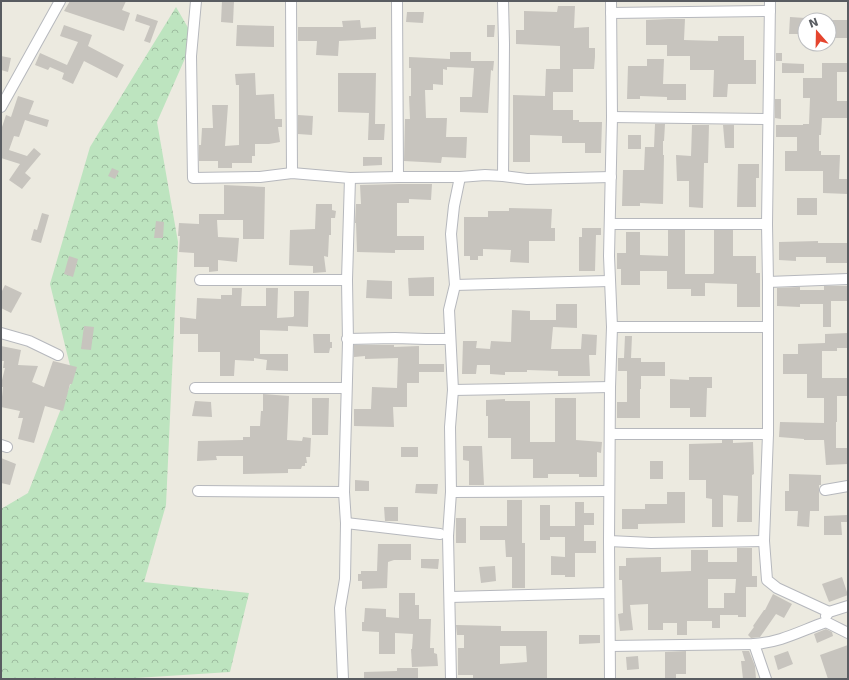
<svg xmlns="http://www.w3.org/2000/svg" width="849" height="680" viewBox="0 0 849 680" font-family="'DejaVu Sans',sans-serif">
<defs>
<pattern id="forest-crowns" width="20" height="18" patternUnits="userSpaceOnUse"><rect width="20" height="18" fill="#bde4bf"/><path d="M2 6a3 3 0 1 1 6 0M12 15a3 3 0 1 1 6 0" fill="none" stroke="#9dbc9f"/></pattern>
</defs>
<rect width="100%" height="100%" fill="#eceae0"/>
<path fill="url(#forest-crowns)" d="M176,7L194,38L157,122L178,242L166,505L144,582L249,593L230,672L120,679H1V509L28,493L73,378L50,284L90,147Z"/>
<g fill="#c7c4be" fill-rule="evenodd">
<path d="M70,1H126L122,10L130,13L124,31L64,11Z"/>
<path d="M222,1H234L233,23L221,22Z"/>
<path d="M558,6H575L574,28L589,27V48H595V57L594,69H573V92H553V110H573V120H579V122H602L601,153H585V143H562V136L530,135V162H513V95L545,96L546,69H560V46L516,44V30H524V11L557,12Z"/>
<path d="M407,12H424L423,23L406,22Z"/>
<path d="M137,14L158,21L150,43L144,41L150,26L135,21Z"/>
<path d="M790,17L805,18V34H789Z"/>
<path d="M669,19H685L684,40L718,41V36H744V60H756V84H728L727,97H713L714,70H690V56H667V45H646V20Z"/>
<path d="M360,20L361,28L376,27V39L339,41L338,56L316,55L317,41H298V27H343L342,21Z"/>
<rect x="829" y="20" width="19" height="18"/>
<path d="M64,25L92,35L88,46L124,65L117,78L84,61L73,84L62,79L64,73L50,67L48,70L35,65L40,53L67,65L78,42L60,36Z"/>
<path d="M237,25L274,26V47L236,46Z"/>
<path d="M487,25H495L494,37H487Z"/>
<path d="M450,52H471V61H494L493,71L491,70L488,113L460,112V97H472L474,68L447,67V70L443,69V85L433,84V90H425L426,118H447L446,137H467L466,158L442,157L441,163L404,161L405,119H410L409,96H411V68H409V57L450,59Z"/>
<rect x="776" y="53" width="6" height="8"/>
<path d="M1,56L11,58L8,72L1,70Z"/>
<path d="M647,59H664L663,84H686V100H667V97L640,96V99H627L628,66H647Z"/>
<path d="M782,63L804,64V73H782Z"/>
<path d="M822,63H848V72H837V101H848V118H822L821,135H819V151H821V155H840L839,179H848V194L823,193V171H785V151H797V137H776V125H803V124H809L810,98H803V78H822Z"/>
<path d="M255,73L256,95L274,94L275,119H282V127H278L280,142L269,144H255V156H252V163H232V168H218V161H199V145H201L202,128H213L212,105H228L225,146L239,145V85H236L235,74Z"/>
<path d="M338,73H376L375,124H385L384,140H368L369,113L338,112Z"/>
<path d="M18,96L34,101L29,114L49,120L47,127L25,120L19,137L14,136L9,150L27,156L34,148L41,154L25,173L31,178L22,189L9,180L20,164L1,158V130L6,115L11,117Z"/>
<path d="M775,99H781V119L775,118Z"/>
<path d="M298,115L313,116L312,135L298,134Z"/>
<path d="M655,124H665L664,141H663V155H664L663,204L640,203V206H622L623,170H644L645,147H654Z"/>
<path d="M692,125H709L708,163H704L703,208L689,207V181H677L676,155L691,156Z"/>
<path d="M723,125H734V148H725Z"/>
<rect x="628" y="135" width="13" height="14"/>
<path d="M363,157H382V165L363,166Z"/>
<path d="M738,164H759V178H756V207H737Z"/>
<path d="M112,168L119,171L115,179L108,176Z"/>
<path d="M399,184H432L431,200L409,199V203H397V236H424V250H395V253L357,252L356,223H355L356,204H361L360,185Z"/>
<path d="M224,185L265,187L264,239H243V220H217L218,237L239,238L237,262L218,260V271L209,272V267H194V253L179,252L180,236H178L179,223L199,224V214H224Z"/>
<rect x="797" y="198" width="20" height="17"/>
<path d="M316,204H332V210L336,211L335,218H331V235H329L328,257L324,256L326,272L313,273V266L289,265L290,230L315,229Z"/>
<path d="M509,208L552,209L551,228H555V241H529V263L510,262L511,250L483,249V256H478V260H470V256H464V217H488V211H509Z"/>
<path d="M42,213L49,215L41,243L31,240L34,229L37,230Z"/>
<path d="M156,221L164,222L163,238H154Z"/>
<path d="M582,228H601V235H596L595,271H579V237H582Z"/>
<path d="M668,230H685V274H713L714,273V230H733V256H756V273H760V307H737V284L705,283V296H691V289H667V271H640V285H621V269H617V253H626V232H640V255L668,256Z"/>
<path d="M818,241V243H848V263H826V257H796V261L779,260V242Z"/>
<path d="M69,256L78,259L73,277L64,274Z"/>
<path d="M434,277V296H409L408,278Z"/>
<path d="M367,280L392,281V299L366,298Z"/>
<path d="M5,285L22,293L11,313L1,308V293Z"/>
<path d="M824,286H848V301H831V327H823V304H800V307L777,306V288L800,287V290H824Z"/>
<path d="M232,288H242L241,306H266V288H278L277,318L293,317L294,316V291H309L308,327L288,326V331L260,330V354H288V371L266,370L267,360L254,358V361L235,360L234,376H220V352H198V334H180V317L196,319L197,298L221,299V295H232Z"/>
<path d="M556,304H577V328L553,327L551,349H581L582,334L597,335L596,355H589L590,376H558V371L527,370V372H505V375L490,374V365H477L476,374H462L463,341H477L476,348L490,349L491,341L511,342L512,310L530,311V320H556Z"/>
<path d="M84,326L94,327L91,350L81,349Z"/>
<path d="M848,333V348H837V351H822V378H848V396H837V422H836V448H848V464L826,465L824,440H804V439L779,437L780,422L824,423V398H807V374H783V354H798V344L825,343V334Z"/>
<path d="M313,334H330V342H332V348H330L329,353H314Z"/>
<path d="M625,336H632L631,358H641V362H665V376H641V389H640V418H617V402H627V371H618V358H624Z"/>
<path d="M354,345H394V347L419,346V364H444V372H419V383H407V407H393L394,427L354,426V409H371L372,387L397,388L398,358L365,359V356L354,357Z"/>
<path d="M1,346L21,350L18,365L38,366L32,382L44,387L53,361L77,367L72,384H70L63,411L45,406L34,443L18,439L23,418H18L20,411L1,407L3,387H1V384L5,368H3L4,361H1Z"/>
<path d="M689,377H712V388H707L706,417H690V408H670V379L689,380Z"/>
<path d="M263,394L289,396L287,440L302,441L303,437L311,438L310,457H306L307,463H305V466H302L301,469H288V473L243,474V456H216L217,460L197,461L198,441L243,440V437H250V426H260L261,411H263Z"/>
<path d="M312,398H329L328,435H312Z"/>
<path d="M555,398H576V440L602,442L601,453L597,452V477H579V474H548V478H533V459H511V438H488V416H486V400L505,399V401H530V442H555Z"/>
<path d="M195,401L211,402L212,417L192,416Z"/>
<path d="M722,440H733V443L753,442L754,474L752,475V522H737L738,496L723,495V527H712V499L706,498V480H689V444L722,443Z"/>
<path d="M463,446H482L484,485H469V461L463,460Z"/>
<rect x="401" y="447" width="17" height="10"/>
<path d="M1,458L16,464L10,485L1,483Z"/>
<rect x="650" y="461" width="13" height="18"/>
<path d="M789,474L821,475V485H819V511H810L809,527L797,526L798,511H785V491H789Z"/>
<path d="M355,480L369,481V491H355Z"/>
<path d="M416,484H438L437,494L415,493Z"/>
<path d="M667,492H685V523L638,524V529H622V509H645V504H667Z"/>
<path d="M507,500H522V543H525V588H512V557H506L505,540H480V526H507Z"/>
<path d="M575,502H584V513H594V525H584V541H596V553H575V577H565V575H551V556L565,557V537H550V540H540V505H550V526H575Z"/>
<path d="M384,507H398V521H385Z"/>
<path d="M848,515V522H841L842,535H824V516Z"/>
<rect x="456" y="518" width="10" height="25"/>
<path d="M378,544H411V560H394L388,562L387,588L362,589V581H358V574H361V571H377Z"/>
<path d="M737,548H752V576H757V587H746V617H738V615H720V628H712V621H687V635H677V623H663V630H648V604L630,605L633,630L620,631L618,614L623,613L622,580H619V566H626V558L661,557V572L691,571V550H708V562H737ZM708,579H736L735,593H724V608H708Z"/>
<path d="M421,559H439L438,569L421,568Z"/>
<path d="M495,566L496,581L481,583L479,567Z"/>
<path d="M842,577L848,595L829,602L822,584Z"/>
<path d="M399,593H415V605H419V619H431L430,648H434V653L437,654L438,666L412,667L411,649H412L413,634L395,633V654H379V632L362,631V622H364L365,608L386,609V617L399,618Z"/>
<path d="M773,594L792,604L784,618L776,614L760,637L751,638L748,635L754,627L753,626L764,610H765Z"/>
<path d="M456,625L501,626V631H547V679H473V675H458V648H464V635H457ZM500,646H526L527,662L500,664Z"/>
<path d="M826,629L832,632L833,636L817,643L814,634Z"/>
<path d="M579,635H600V643L579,644Z"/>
<path d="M848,645V679H828L820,655Z"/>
<path d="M686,651V674H676V679H665V652Z"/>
<path d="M742,651H749L755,666L756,679H743L741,661H745Z"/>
<path d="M788,651L793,664L778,670L774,656Z"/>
<path d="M638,656L639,669L627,670L626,657Z"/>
<path d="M397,668H418V679H364V672L397,671Z"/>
</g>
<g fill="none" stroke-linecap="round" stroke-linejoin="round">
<g stroke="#b6b8bd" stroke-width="12">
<g id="street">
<path d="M196,1L191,56L193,178L260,177L292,173L350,178L398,177H460L485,175L503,176L527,179L611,177"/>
<path d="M291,1L292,173"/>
<path d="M397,1L398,177"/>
<path d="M503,1L504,44L503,176"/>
<path d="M770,1L767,224L768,282V434L764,541L767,580L777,588L829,612"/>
<path d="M611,13L770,11"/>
<path d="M1,107L60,1"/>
<path d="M612,117L768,119"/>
<path d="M610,224H767"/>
<path d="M200,280H347"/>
<path d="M768,282L848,279"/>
<path d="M455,285L609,281"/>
<path d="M612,327H768"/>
<path d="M1,333L29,341L58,355"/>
<path d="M347,339L395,338L426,339H450"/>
<path d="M195,388H346"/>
<path d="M453,390L610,387"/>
<path d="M610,434H768"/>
<path d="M1,445L7,447"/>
<path d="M825,490L848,486"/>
<path d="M198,491L344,492"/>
<path d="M451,492L609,491"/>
<path d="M346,523L440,534"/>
<path d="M609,541L651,543L764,541"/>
<path d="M450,597L609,593"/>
<path d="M826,616L829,612L848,606"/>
<path d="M826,622L848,633"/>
<path d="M754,644L766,679"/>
<path d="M610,646L754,644C782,642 800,631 826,622"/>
<path d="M343,679L340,608L345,579L346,523L344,492L348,342L347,280L350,178"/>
<path d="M451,679L448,536L451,492L450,427L453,390L449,310L455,285L451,234L454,206L460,177"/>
<path d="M610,679L609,541L610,387L612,327L609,256L612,117L611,1"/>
</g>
</g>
<use href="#street" stroke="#fff" stroke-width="10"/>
</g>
<rect width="849" height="680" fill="none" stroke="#595c61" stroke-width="4"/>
<g transform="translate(817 32) rotate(340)"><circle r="19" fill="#ffffff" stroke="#bdbec0"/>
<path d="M0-3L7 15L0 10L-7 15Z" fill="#e5452e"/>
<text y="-6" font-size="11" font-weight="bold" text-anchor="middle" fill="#595c61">N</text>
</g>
</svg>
